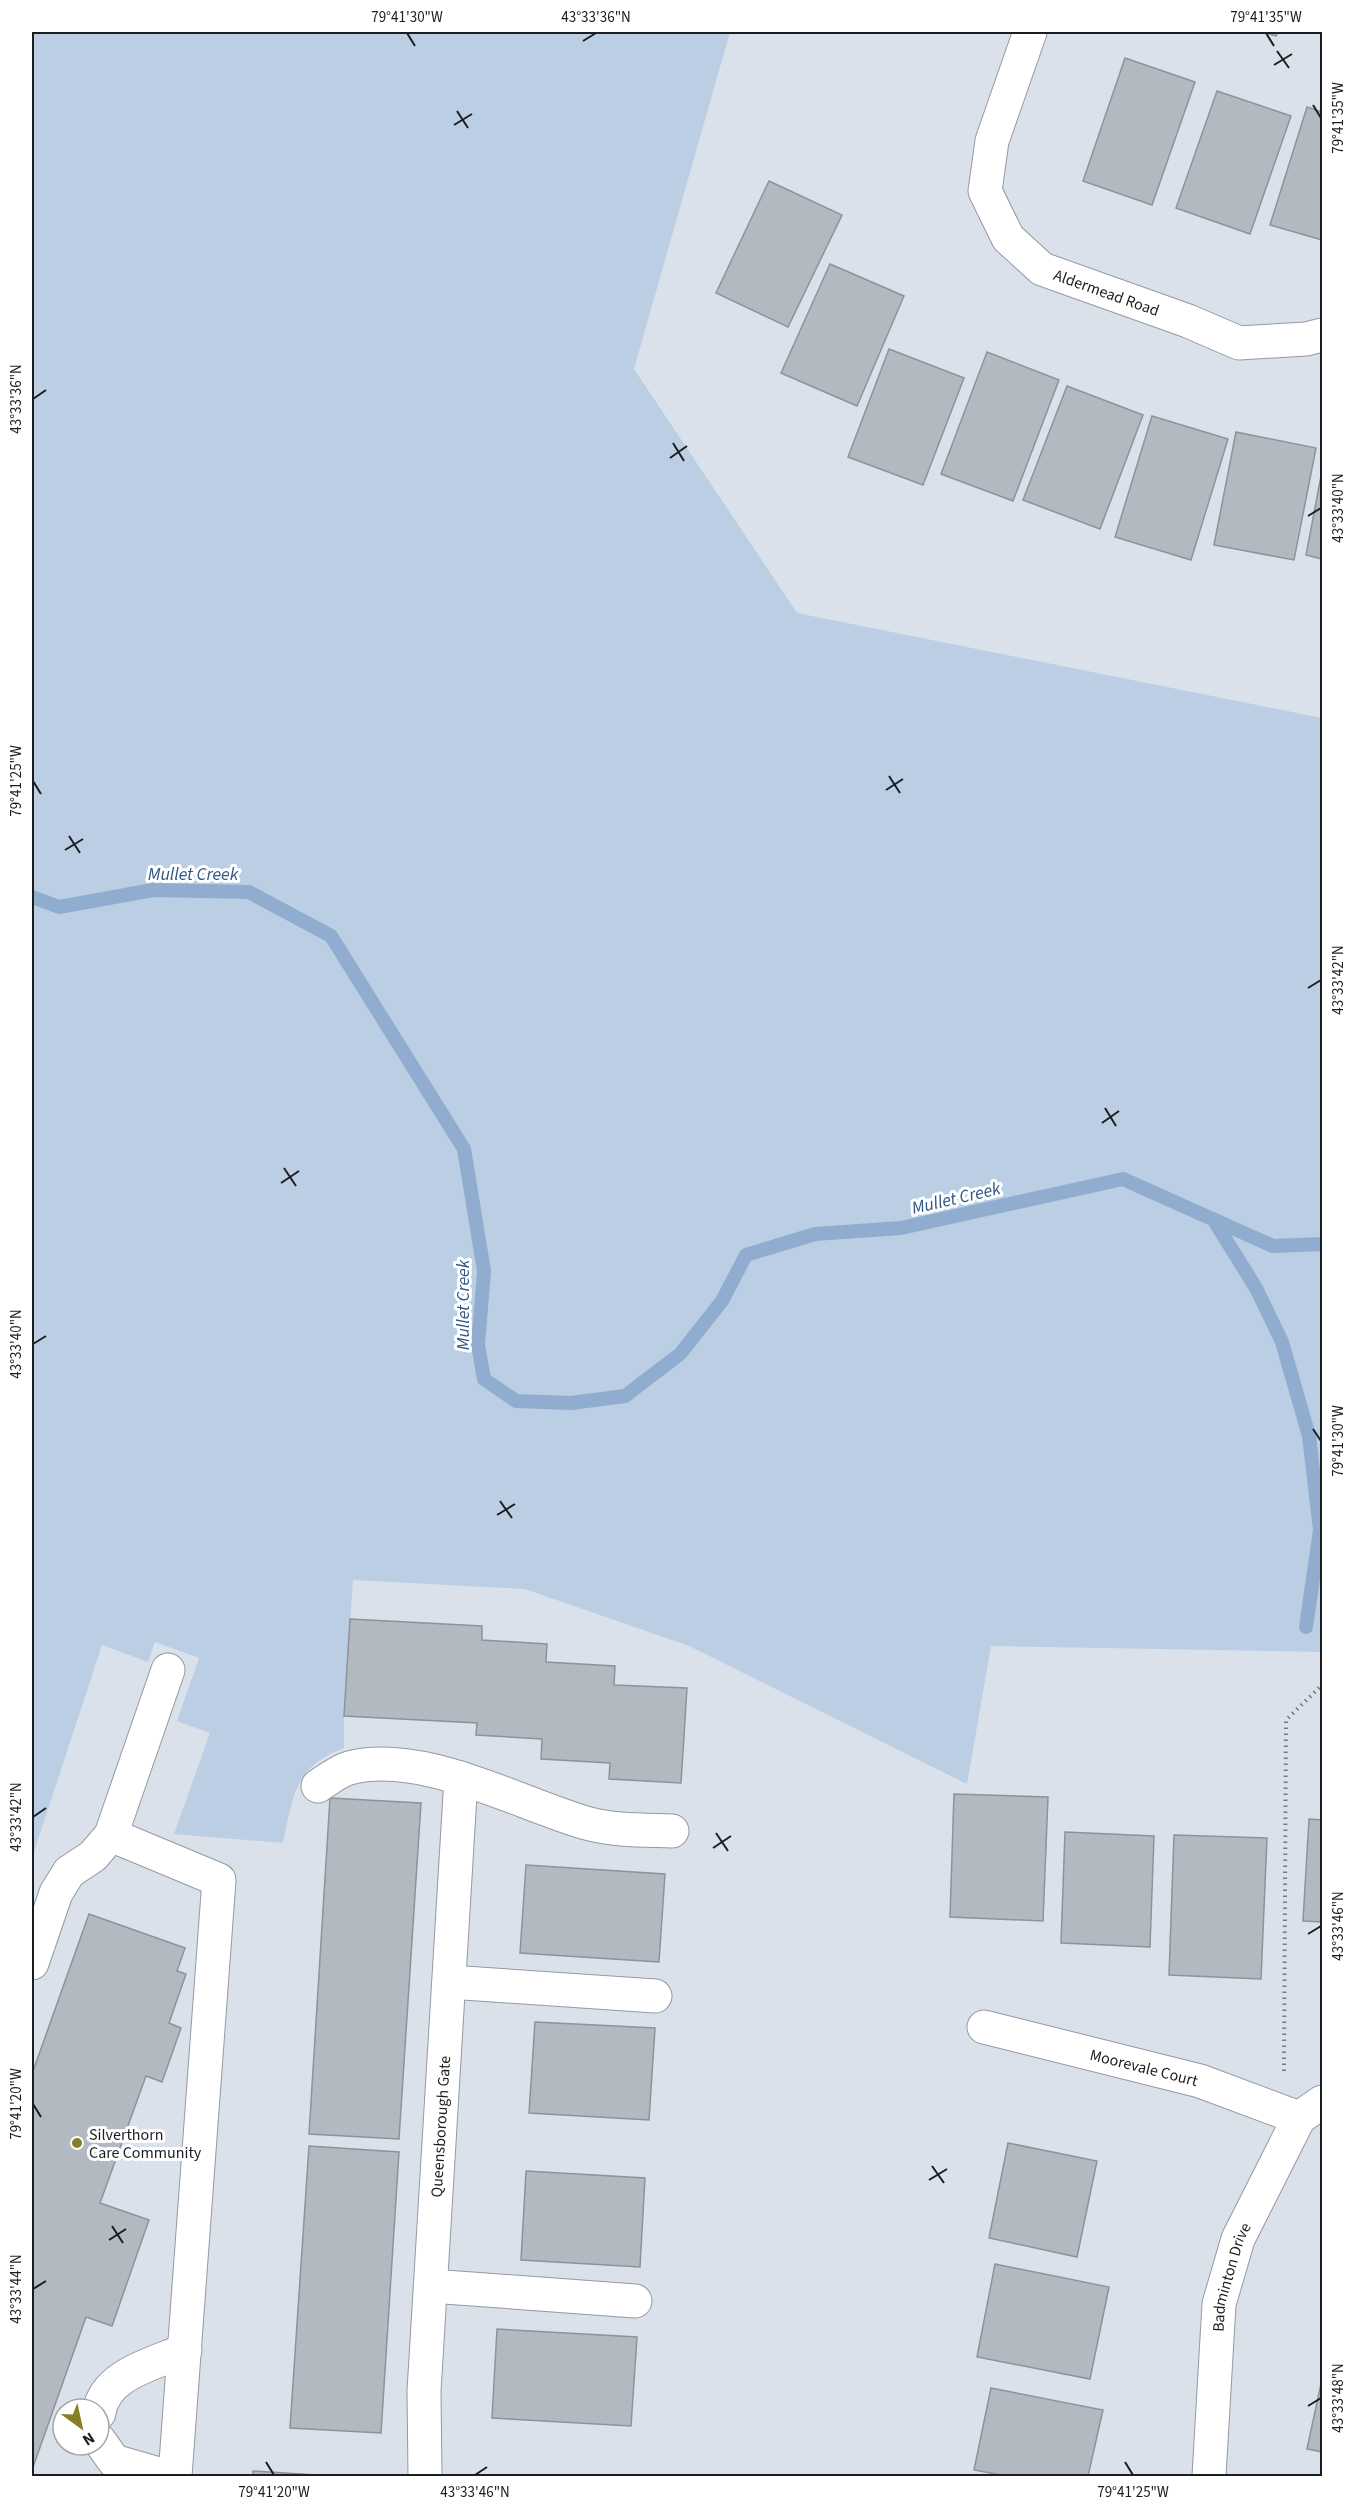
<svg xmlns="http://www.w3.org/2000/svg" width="1354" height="2508" viewBox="0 0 1354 2508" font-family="'Source Sans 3',sans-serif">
<rect width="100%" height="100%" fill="#dae1ea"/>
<path fill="#bccee4" d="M32,32H730L634,369L797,613L1322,718V1652L991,1646L967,1784L689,1646L525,1589L353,1580L344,1716V1748C294,1766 293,1797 283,1843L174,1834L210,1733L177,1721L199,1658L155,1642L148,1662L102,1645L32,1858Z"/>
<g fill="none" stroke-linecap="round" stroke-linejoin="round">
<g stroke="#90acce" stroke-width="14">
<path d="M32,897L59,907L153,890L249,892L331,936L464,1149L484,1271L478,1345L484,1379L516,1401L571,1403L625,1396L680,1354L722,1301L746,1255L815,1234L901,1228L1123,1179L1273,1246L1322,1244"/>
<path d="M1213,1219L1256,1288L1282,1342L1309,1436L1320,1530L1306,1627"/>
</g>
</g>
<g fill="#b2b9c1" stroke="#8c939b" stroke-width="1.5">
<path d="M1263,32H1278L1276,36Z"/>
<path d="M1125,58L1195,82L1152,205L1083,181Z"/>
<path d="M1217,91L1291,116L1250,234L1176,208Z"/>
<path d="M1307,107L1322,112V240L1270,225Z"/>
<path d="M769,181L842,215L788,327L716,293Z"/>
<path d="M830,264L904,296L857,406L781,373Z"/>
<path d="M889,349L964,378L923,485L848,457Z"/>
<path d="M987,352L1059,380L1013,501L941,474Z"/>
<path d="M1067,386L1143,415L1100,529L1023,500Z"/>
<path d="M1152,416L1228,439L1191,560L1115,537Z"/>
<path d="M1236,432L1316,448L1294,560L1214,545Z"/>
<path d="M1322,471V559L1306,555Z"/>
<path d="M350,1619L482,1626V1640L547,1644L546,1662L615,1666L614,1685L687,1688L681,1783L609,1779L610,1763L541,1759L542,1739L476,1735L477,1723L344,1716Z"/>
<path d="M954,1794L1048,1797L1043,1921L950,1917Z"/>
<path d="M330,1798L421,1803L399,2139L309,2134Z"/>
<path d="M1309,1819L1322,1820V1922L1303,1921Z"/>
<path d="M1065,1832L1154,1836L1150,1947L1061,1943Z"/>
<path d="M1174,1835L1267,1838L1261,1979L1169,1975Z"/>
<path d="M526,1865L665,1874L659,1962L520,1953Z"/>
<path d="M89,1914L185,1948L177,1971L186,1974L169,2023L181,2028L162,2082L146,2076L100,2203L149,2220L112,2326L86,2317L32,2470V2074Z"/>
<path d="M535,2022L655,2028L649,2120L529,2113Z"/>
<path d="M1008,2143L1097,2161L1077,2257L989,2238Z"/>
<path d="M309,2146L399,2152L381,2433L290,2428Z"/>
<path d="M526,2171L645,2178L640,2267L521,2260Z"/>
<path d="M995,2264L1109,2287L1090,2379L977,2357Z"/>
<path d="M497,2329L637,2337L631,2426L492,2418Z"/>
<path d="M1322,2379V2452L1307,2449Z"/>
<path d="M991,2388L1103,2410L1088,2476H1006L974,2470Z"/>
<path d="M253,2471L332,2476H253Z"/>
</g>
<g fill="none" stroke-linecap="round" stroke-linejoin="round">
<g stroke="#939aa2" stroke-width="35">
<g id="minor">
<path id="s1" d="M1030,32L992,141L985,191L1008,238L1042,269L1188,321L1239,343L1306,339L1322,335"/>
<path d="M318,1786C327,1780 339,1771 349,1768C422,1749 517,1803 586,1823C614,1831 644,1830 672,1831"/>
<path d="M111,1835L219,1880L175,2476"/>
<path d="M32,1963L56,1893L69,1872L93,1856L111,1835L168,1670"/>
<path d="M449,1982L655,1996"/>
<path id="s2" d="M984,2027L1200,2081L1299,2118"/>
<path d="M431,2286L635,2301"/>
<path d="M99,2413C104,2374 154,2364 185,2350"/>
<path d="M99,2440L114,2461L166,2476"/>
<path id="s3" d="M425,2476L424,2391L461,1778"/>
<path id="s4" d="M1209,2476L1219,2304L1238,2239L1299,2118L1322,2102"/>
</g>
</g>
<path stroke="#757a7f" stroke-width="4" stroke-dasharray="1.5 4.5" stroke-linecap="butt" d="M1284,2071L1286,1720L1322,1685"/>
<use href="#minor" stroke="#fff" stroke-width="33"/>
</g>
<path fill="none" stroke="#1b1e21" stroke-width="2" d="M407,33L415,46M1266,33L1274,46M583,41L596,33M1277,51L1289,68M1274,65L1292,54M1313,105L1321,118M457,111L468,128M454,125L472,114M33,399L46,390M673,443L684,461M670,458L687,446M1308,516L1321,508M889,776L900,793M33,781L41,794M886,790L903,779M69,836L80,853M65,850L83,839M1308,988L1321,980M1105,1108L1116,1126M1102,1123L1119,1111M284,1168L296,1186M281,1183L299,1171M33,1344L46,1336M1313,1429L1321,1441M500,1501L512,1518M497,1515L515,1504M33,1817L46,1808M716,1833L728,1851M713,1848L731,1836M1308,1934L1321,1926M33,2104L41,2117M932,2166L944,2183M929,2180L947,2169M112,2226L123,2243M109,2240L126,2229M33,2289L46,2281M1308,2406L1321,2398M266,2462L274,2475M1125,2462L1133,2475M475,2475L487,2467"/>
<circle fill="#887e25" stroke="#fff" stroke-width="2" cx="77" cy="2143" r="6"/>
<g text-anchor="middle" stroke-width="6" stroke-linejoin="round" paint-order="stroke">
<g font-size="16" fill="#1b1e21" stroke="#fff">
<text dy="6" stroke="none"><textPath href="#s1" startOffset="333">Aldermead Road</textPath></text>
<text dy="6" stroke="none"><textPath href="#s2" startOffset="165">Moorevale Court</textPath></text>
<text dy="6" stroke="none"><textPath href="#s3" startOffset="350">Queensborough Gate</textPath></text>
<text dy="6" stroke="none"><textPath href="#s4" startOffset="201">Badminton Drive</textPath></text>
</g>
<g font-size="16" fill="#1b1e21" stroke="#fff" text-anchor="start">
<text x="89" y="2140">Silverthorn<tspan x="89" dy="18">Care Community</tspan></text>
</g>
<g font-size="18" font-style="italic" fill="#2f5785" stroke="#fff">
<text x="193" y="880">Mullet Creek</text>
<text transform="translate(956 1198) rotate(-13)" y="6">Mullet Creek</text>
<text transform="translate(463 1305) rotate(-90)" y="6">Mullet Creek</text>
</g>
</g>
<rect width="1354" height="2508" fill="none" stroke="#ffffff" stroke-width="66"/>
<g transform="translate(81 2427) rotate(147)"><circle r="28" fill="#ffffff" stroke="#a4a5a6" stroke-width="1.5"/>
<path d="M0-4.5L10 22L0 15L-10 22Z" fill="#887e25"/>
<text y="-9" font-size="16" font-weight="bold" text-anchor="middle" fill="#1b1e21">N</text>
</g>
<rect x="33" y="33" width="1288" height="2442" fill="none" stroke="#1b1e21" stroke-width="2"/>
<g font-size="15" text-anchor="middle" fill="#1b1e21">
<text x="407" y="22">79°41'30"W</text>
<text x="596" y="22">43°33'36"N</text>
<text x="1266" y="22">79°41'35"W</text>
<text transform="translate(1338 118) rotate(-90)" y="5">79°41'35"W</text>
<text transform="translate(16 399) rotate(-90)" y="5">43°33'36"N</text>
<text transform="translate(1338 508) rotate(-90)" y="5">43°33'40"N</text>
<text transform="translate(16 781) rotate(-90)" y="5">79°41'25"W</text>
<text transform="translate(1338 980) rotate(-90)" y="5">43°33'42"N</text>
<text transform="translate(16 1344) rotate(-90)" y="5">43°33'40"N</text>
<text transform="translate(1338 1441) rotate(-90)" y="5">79°41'30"W</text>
<text transform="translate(16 1817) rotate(-90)" y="5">43°33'42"N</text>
<text transform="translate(1338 1926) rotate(-90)" y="5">43°33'46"N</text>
<text transform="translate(16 2104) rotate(-90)" y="5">79°41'20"W</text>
<text transform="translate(16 2289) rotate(-90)" y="5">43°33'44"N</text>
<text transform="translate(1338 2398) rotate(-90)" y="5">43°33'48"N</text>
<text x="274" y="2497">79°41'20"W</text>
<text x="475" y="2497">43°33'46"N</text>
<text x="1133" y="2497">79°41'25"W</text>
</g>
</svg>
